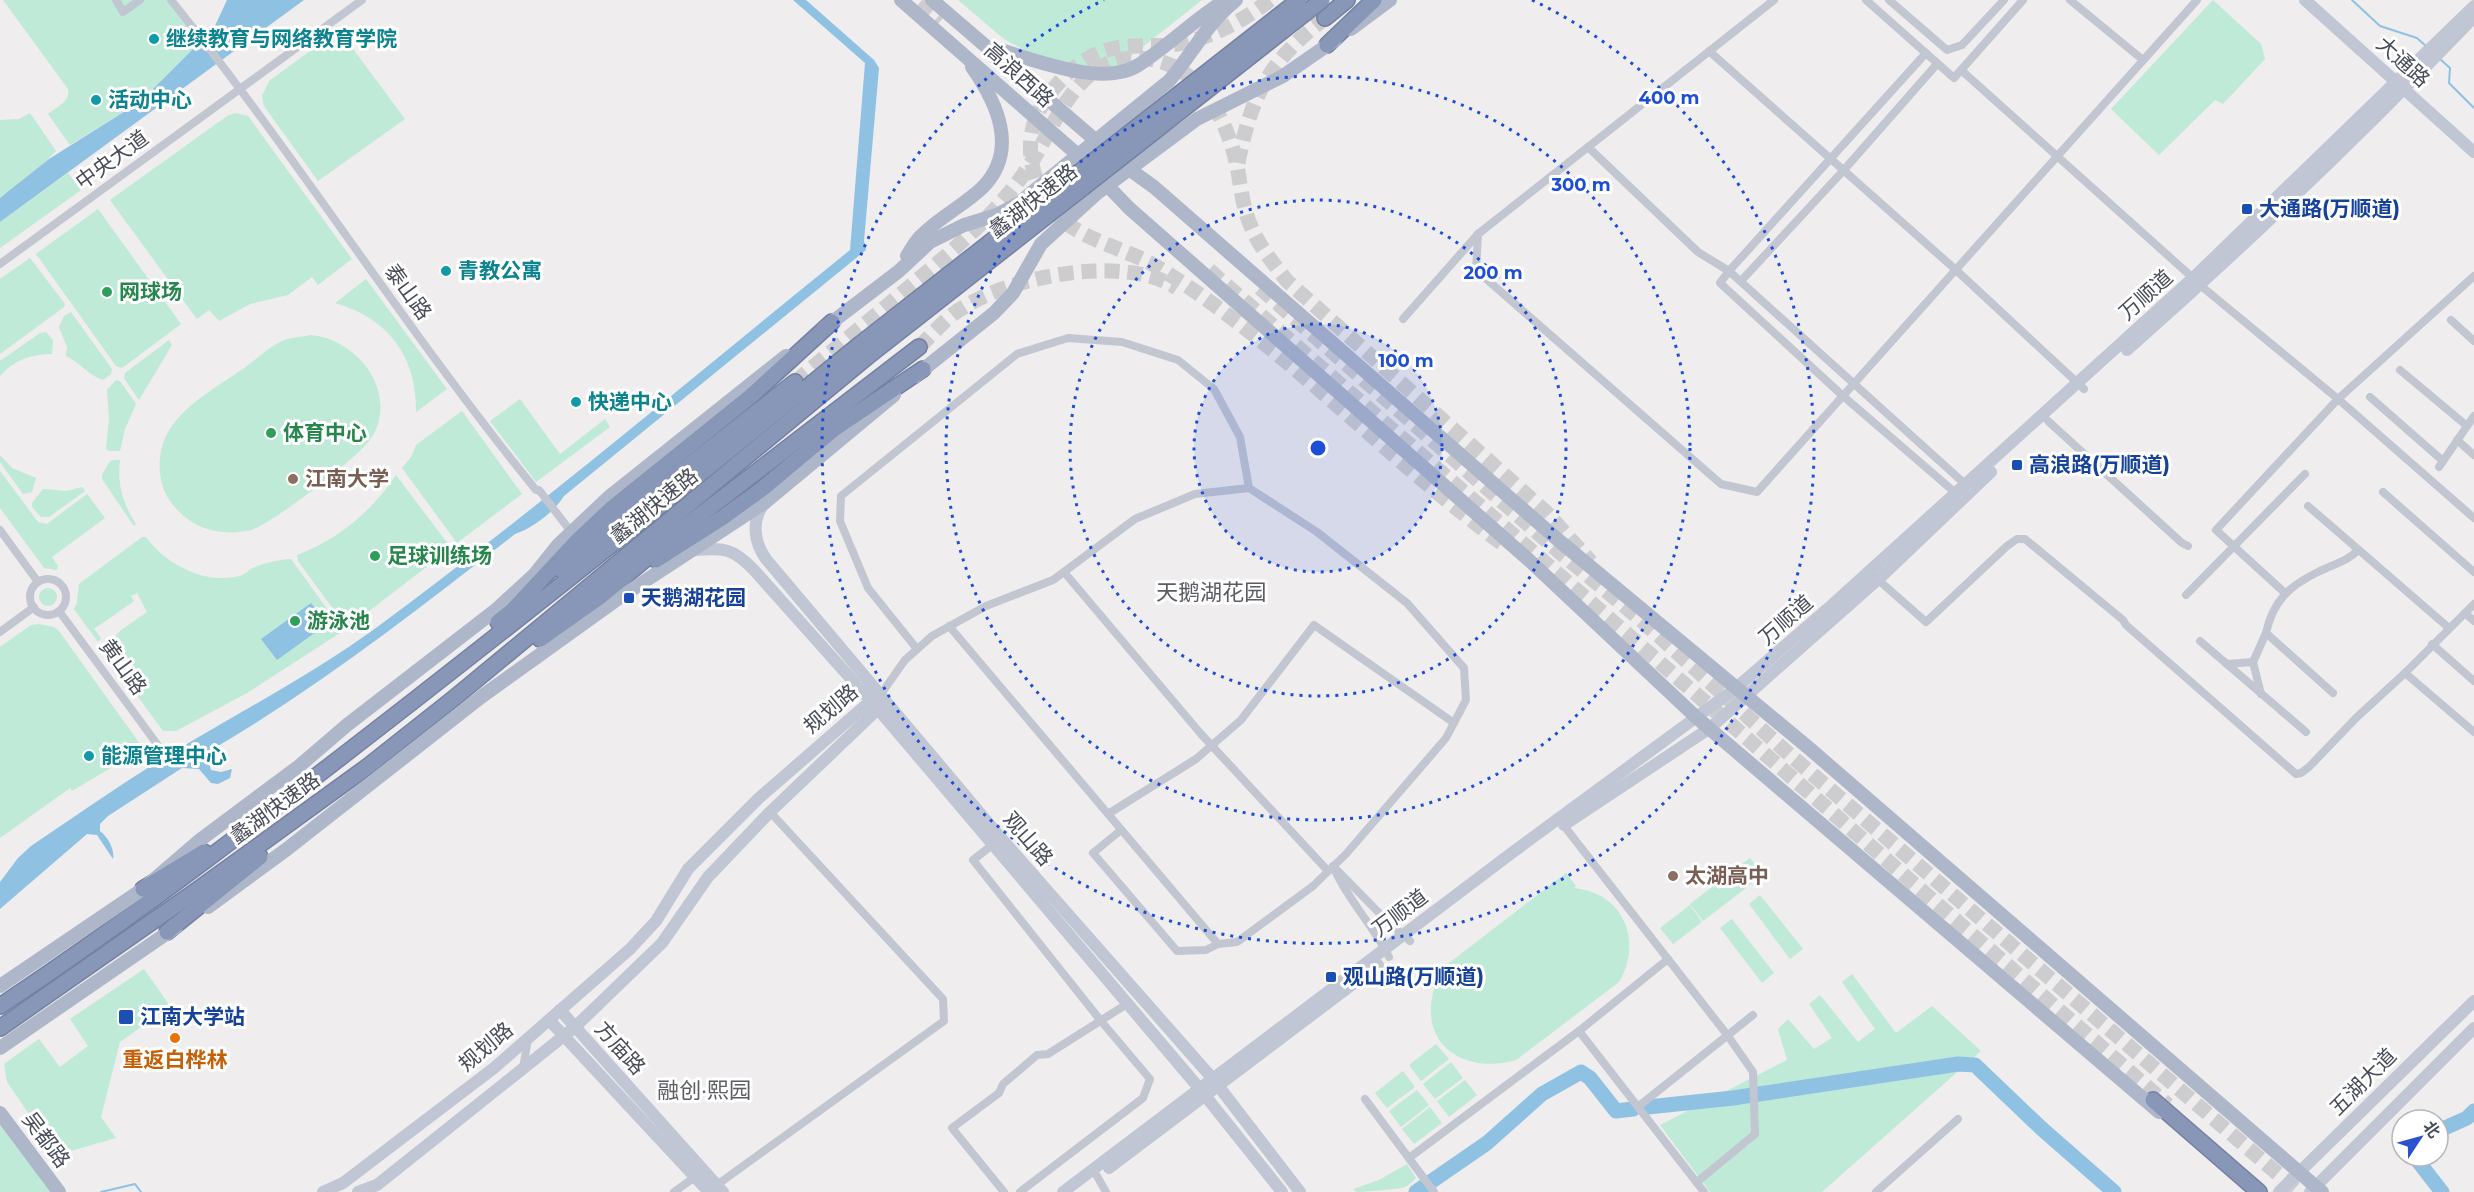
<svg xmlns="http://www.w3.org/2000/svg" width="2474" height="1192" viewBox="0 0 2474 1192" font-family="Montserrat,'Noto Sans SC',sans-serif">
<rect width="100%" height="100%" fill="#efeded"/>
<g fill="#beead7">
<path d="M3,0H168L202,40L144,98L127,110L70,145L48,114C57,107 71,101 68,89Z"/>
<path d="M958,0H1202L1116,68L1089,69L1036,56L1004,39Z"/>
<path d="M2213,0L2261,44L2265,59L2223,104L2215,100L2159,155L2111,109Z"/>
<path d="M339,30L405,119L318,181L264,106L262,96L269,81Z"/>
<path d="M30,113L56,151L34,173L0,198V120L19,119Z"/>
<path d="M235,113L248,116L352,259L318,285L312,277L288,295L250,304L219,321L209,310L197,319L110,200L227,116Z"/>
<path d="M68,173L81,190L0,248V222Z"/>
<path d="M98,209L181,324L122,368L116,366L36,254Z"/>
<path d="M30,258L65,304L64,307L0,354V279Z"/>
<path d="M366,279L447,389L416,412C417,356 388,318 335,303Z"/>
<path d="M71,312L112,369L111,374L103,380C91,377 79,362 66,356L67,347L59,327L64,316Z"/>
<path d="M46,332L53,340L52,354C31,354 14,360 0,376V361L40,333Z"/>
<path d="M311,335C357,339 399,392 372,437C360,457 273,523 251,530C239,533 227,533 215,531C195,527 179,515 168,498C156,478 157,448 170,429C187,402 222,384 247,366C258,358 268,348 280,342C290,337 301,337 311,335Z"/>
<path d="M169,340L172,345L139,400L124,378L125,373Z"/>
<path d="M116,380L120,381L136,404L125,429L120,451H109L106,449L109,419L107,390Z"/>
<path d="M520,399L560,454L605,419L610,427L536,482L490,421Z"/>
<path d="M462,411L522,494L457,543L402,468L411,457L416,445Z"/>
<path d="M0,455L12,468L36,478L32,492L23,494L0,462Z"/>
<path d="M114,460H120C117,485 123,504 136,524L134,526L102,479V475L110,461Z"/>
<path d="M0,471L38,522L47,524L87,494L105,518L52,557L58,566L57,570L44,568L0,508Z"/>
<path d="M396,475L451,548L347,628L298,561L297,555C339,539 371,512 396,475Z"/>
<path d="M82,487L85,491L49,517H41L32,507V503L43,489L66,491Z"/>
<path d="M142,537H146C165,564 205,585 239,576C245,575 249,569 255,567C265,563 281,559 291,559L343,631L247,693L176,731H163L103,649L121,630L147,612L137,593L131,596L134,601L94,629L101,638L98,642L74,609L77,603L79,584Z"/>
<circle cx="48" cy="597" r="9"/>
<path d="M39,624L54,627L59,631L140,744L139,751L72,791L70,788L0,838V647L31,625Z"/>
<path d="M1750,858L1763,875L1703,921L1690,904Z"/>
<path d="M1566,873L1576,886L1574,888C1624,893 1643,941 1619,982L1516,1060C1465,1075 1418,1045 1434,989L1427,980Z"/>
<path d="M1760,895L1803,949L1790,959L1749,904Z"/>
<path d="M1690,905L1702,922L1673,944L1660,928Z"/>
<path d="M1732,919L1774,973L1762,983L1720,928Z"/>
<path d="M144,969L170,1006L120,1042L101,1117L116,1138L57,1155L7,1082L4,1064L39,1039L60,1067L88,1046L70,1019Z"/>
<path d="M1852,974L1896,1033L1932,1006L1981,1051L1822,1192H1710L1660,1125L1787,1060L1778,1029L1788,1019L1814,1049L1832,1038L1809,1004L1820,995L1858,1042L1875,1029L1842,982Z"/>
<path d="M1436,1044L1449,1059L1421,1081L1409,1065Z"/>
<path d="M1451,1062L1463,1078L1435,1099L1423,1084Z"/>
<path d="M1403,1071L1415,1087L1387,1108L1375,1093Z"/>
<path d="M1465,1080L1477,1095L1449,1117L1437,1101Z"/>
<path d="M1417,1090L1429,1105L1401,1127L1389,1111Z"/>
<path d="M1430,1107L1442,1123L1414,1144L1402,1129Z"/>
<path d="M0,1125L50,1190L51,1192H0Z"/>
<path d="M1407,1164L1416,1178C1413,1181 1409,1185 1405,1187C1402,1189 1362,1192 1356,1192L1353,1189L1379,1180Z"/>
</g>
<g fill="#8fc1e3">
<path d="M227,0H304L0,222V198L49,159L127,110L144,98L214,28Z"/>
<path d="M793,0H806L874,60L879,68L864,241L866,250L564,496C554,512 533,528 515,534C417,610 320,686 213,749L207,755L211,770L221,772L232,769L230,778L218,784L211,783L199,769L182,768L108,816L100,824V831C108,837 115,850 113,859L97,835L87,834L0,909V882L18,858L31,846C82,812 132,776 185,745C251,706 317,671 380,625C541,506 694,376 850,250L865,63Z"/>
<path d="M311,603L327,624L277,660L261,639Z"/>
</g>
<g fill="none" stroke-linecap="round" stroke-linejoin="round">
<g stroke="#8fc1e3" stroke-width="2">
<path d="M2352,0L2380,26L2417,38L2427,47"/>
<path d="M2440,59L2450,68L2449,83L2474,108"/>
<path d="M101,1192L135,1184L141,1192"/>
</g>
<g stroke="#8fc1e3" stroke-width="15">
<path d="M1648,1107L1733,1098L1958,1064L1975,1065L2041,1128L2114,1192"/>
<path d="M2438,1131L2467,1118L2474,1111"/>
<path d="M2414,1156L2442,1192"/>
<path d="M1416,1192L1487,1143L1542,1094L1581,1072L1590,1078L1616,1111L1633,1109"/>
</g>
<g stroke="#cdcdcf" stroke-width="15" stroke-dasharray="15 8" stroke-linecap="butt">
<path d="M922,0L943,18"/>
<path d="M1270,0C1243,21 1211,38 1177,44C1157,47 1136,44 1116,48C1089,53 1067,71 1051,92C1021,129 1026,173 1052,209C1074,239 1127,248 1159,268C1285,345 1385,458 1504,545"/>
<path d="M1238,163C1252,93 1269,62 1325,18"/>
<path d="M1209,270L2168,1105"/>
<path d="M1260,288L1557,550L1640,619L1790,755L2299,1192"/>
<path d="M919,347C933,334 947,316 964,307C1013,276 1125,254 1177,288"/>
<path d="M795,382C832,351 870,320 907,289C952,251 999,213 1031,163C1052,130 1069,81 1107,64C1137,50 1177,61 1198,85C1220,110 1232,139 1238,171C1241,189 1243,207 1250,224C1258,245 1273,263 1287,281L1546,512L1591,562"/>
</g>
<g stroke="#7481a3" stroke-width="18">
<g id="highway">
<path d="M1325,18L1347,0"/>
<path d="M1327,45L1374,0"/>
<path d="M656,560L722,518L762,489L834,429L923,369"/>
<path d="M561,570L623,517L795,382"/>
<path d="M498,622L512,611L576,542L612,508L751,396L832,322"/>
<path d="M540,639L601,596L678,532L919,347"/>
<path d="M143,889L204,852"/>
<path d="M167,932L260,857"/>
<path d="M0,1006C143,911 277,807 412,702C562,585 711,466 859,345"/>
<path d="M0,1028L196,891L367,767L453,699L867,357"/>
<path d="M2153,1100L2259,1192"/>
</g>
</g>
<g stroke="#c1c6d1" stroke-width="8">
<path d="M116,0L123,12L140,0"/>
<path d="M171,0C299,159 407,332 536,490H539L572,533"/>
<path d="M1866,0L1954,78L2023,0"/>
<path d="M1889,0L1947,50L1962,45L2004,0"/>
<path d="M2070,0L2143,60"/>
<path d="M1709,51L1956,270L2084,389"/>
<path d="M1926,53L1729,271L1965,484V487"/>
<path d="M1961,70L2193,278"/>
<path d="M1588,147L1698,252L1729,271L1720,283L1843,396L1958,495"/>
<path d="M1478,234L1476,270L1721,484L1757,492L2197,0"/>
<path d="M0,264L362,0"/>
<path d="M1741,281L1843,171L1937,64"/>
<path d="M2200,285L2338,399L2474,518"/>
<path d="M1403,319L1478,234L1774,0"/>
<path d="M2451,320L2474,341"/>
<path d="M2400,370L2467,426"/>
<path d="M2370,397L2443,461"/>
<path d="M2048,421L2182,543L2188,546"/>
<path d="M2457,440L2474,455"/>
<path d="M2439,467L2474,416"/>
<path d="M2383,492L2474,572"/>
<path d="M2308,506L2449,628"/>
<path d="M0,530L38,582"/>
<path d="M1064,572L1201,734L1328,871"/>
<path d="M1875,577L1926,622L2007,546L2017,539H2025L2123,620L2126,625L2296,774L2301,773L2309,767L2356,718L2405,673"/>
<circle cx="48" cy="597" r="18"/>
<path d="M2285,593L2216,530L2338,399L2474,276"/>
<path d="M2186,595L2305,474"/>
<path d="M2474,604L2405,673L2474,732"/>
<path d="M59,611L157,744"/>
<path d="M2465,613L2474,621"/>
<path d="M0,632L34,607"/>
<path d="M2200,641L2306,732"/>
<path d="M2432,644L2474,681"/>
<path d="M917,649L868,588L840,521L841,496L1017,354L1068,338L1122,342L1178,360L1214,389L1240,437L1249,488"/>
<path d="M2227,664L2253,662"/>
<path d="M2333,693L2266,633C2273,601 2289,586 2318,572C2333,564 2347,562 2358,550"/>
<path d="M881,694L905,660L932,636L986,606L1053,580L1135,519L1195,494L1249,488L1317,532L1407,603L1464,668L1466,700L1446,738L1346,854L1313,886L1237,942L1218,944L949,626"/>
<path d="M2261,694L2253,662L2266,633"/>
<path d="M1108,814L1196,759L1241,720L1314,625L1454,723"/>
<path d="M1561,822L1728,1036L1753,1072L1755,1134L1697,1182"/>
<path d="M1121,830L1093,853L1177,951L1206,950L1218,944"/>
<path d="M996,842L973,860L1101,1021L1150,1079L1143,1098L1020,1192"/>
<path d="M1389,957C1373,925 1347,899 1333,866L1386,920L1410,941"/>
<path d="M1668,959L1579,1031L1704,1192"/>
<path d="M523,1068L528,1039"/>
<path d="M1365,1099L1434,1192"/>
<path d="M1639,1106L1753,1015"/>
<path d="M1409,1158L1579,1031"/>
<path d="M1097,1176L1106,1192"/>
<path d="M714,1187L944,1021L943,999L770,812"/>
<path d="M674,1192L695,1177"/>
<path d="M1004,1192L952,1128L999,1093L1003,1084L1037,1055L1048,1054L1127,1004"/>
<path d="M1876,1192L1958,1119"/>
</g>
<g stroke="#c1c6d4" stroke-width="12">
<path d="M2305,0L2474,152"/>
<path d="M2127,350C2247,244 2363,133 2474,17"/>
<path d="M764,504C751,521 754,542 766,559L1001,838L1213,1079L1300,1192"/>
<path d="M693,550C723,548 732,547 754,570L878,709L1199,1088L1282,1192"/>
<path d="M1564,825L1710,728L1883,575L1991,472"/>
<path d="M560,1010L723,1192"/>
<path d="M549,1020L709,1192"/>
<path d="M1109,1168L1378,965"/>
<path d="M323,1192L343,1183L494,1068L630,949L656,921L688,869L759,798L874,698"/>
<path d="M358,1192L377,1185L575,1027L662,943L708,877L770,812L878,709L879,704"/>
<path d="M1063,1192L1513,852L1736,688L1832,605L2193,278L2474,6"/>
<path d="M2279,1192L2474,1001"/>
<path d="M2310,1192L2474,1028"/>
</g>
<g stroke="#aeb7c9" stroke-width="14">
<path d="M901,0L1079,156L1129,208L1530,561L1697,718L2159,1112"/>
<path d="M932,0L1129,169L1154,187L1557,539L1810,749L2322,1192"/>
<path d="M1351,29L1390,0"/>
<path d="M994,48C1032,59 1104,89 1140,64C1169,45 1194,20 1224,1"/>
<path d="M907,256C911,250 915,242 920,237C938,218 963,206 982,188C1019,151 998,104 972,67"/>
<path d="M823,329L899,271L930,242L964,225L997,215L1019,203L1169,81C1194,52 1205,25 1236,0"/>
<path d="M915,376L994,313L1013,293L1041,244L1096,194L1197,119L1283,76L1335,40"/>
<path d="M208,907L287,849L481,697L616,600L764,503L894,395"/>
<path d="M0,986L143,889L200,840L298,767L347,725L497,609L534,575L558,545L609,497L786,356"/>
<path d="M0,1048L176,927"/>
<path d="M0,1113L59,1192"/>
</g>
<use href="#highway" stroke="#8896b7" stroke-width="15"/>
<g stroke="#7481a3" stroke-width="18" stroke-linecap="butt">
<g id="highway-bridge">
<path d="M859,345L1299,0"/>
<path d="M867,357L1322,0"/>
</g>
</g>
<use href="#highway-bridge" stroke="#8896b7" stroke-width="15"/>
</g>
<circle cx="1318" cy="448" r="124" fill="#1d4ed8" fill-opacity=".12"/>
<g fill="none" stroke="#1d4ed8" stroke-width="3" stroke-dasharray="3 6">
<circle cx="1318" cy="448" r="124"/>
<circle cx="1318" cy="448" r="248"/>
<circle cx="1318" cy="448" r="372"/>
<path d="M1532 0A496 496 0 1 1 1104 0"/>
</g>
<g fill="#0f9aa8" stroke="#fff" stroke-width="2">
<circle cx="154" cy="39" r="6"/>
<circle cx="96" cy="100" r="6"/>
<circle cx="446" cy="271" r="6"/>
<circle cx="576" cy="402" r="6"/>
<circle cx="89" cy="756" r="6"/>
</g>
<g fill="#1a4fb4" stroke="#fff" stroke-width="2">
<rect x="2241" y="203" width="12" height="12" rx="3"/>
<rect x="2011" y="459" width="12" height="12" rx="3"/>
<rect x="623" y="592" width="12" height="12" rx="3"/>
<rect x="1325" y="971" width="12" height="12" rx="3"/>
<rect x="118" y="1009" width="16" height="16" rx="3"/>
</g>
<g fill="#2e9e5b" stroke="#fff" stroke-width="2">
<circle cx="107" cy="292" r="6"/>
<circle cx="271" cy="433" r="6"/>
<circle cx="375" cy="556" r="6"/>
<circle cx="295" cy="621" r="6"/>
</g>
<g fill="#8d6e63" stroke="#fff" stroke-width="2">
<circle cx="293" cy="479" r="6"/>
<circle cx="1673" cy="876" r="6"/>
</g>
<circle fill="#e8710a" stroke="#fff" stroke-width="2" cx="175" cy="1038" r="6"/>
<g text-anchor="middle" stroke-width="6" stroke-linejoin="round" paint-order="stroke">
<g font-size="21" font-weight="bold" fill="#0d838f" stroke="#fff" text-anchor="start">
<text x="166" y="46">继续教育与网络教育学院</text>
<text x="108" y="107">活动中心</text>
<text x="458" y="278">青教公寓</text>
<text x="588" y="409">快递中心</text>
<text x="101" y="763">能源管理中心</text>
</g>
<g font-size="21" fill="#474c58" stroke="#fff">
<text transform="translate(2403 62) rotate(42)" y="7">大通路</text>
<text transform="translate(1019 75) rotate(42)" y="7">高浪西路</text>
<text transform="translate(112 160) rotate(-36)" y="7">中央大道</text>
<text transform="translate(1033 201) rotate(-38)" y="7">蠡湖快速路</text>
<text transform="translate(408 292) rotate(54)" y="7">泰山路</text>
<text transform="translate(2146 295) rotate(-42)" y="7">万顺道</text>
<text transform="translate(654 506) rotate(-39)" y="7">蠡湖快速路</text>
<text transform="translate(1786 620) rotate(-41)" y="7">万顺道</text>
<text transform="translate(123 667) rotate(54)" y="7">黄山路</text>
<text transform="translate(831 709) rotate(-40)" y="7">规划路</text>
<text transform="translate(275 808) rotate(-36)" y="7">蠡湖快速路</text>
<text transform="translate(1028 839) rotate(49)" y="7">观山路</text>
<text transform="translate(1400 913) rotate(-37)" y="7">万顺道</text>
<text transform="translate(486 1047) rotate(-40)" y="7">规划路</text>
<text transform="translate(620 1048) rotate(48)" y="7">方庙路</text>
<text transform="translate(2363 1082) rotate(-45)" y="7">五湖大道</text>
<text transform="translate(46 1140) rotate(53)" y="7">吴都路</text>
</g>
<g font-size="21" font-weight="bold" fill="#164399" stroke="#fff" text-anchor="start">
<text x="2259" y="216">大通路(万顺道)</text>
<text x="2029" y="472">高浪路(万顺道)</text>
<text x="641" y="605">天鹅湖花园</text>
<text x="1343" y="984">观山路(万顺道)</text>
<text x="140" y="1024">江南大学站</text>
</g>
<g font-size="21" font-weight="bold" fill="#27864d" stroke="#fff" text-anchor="start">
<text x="119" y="299">网球场</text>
<text x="283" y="440">体育中心</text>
<text x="387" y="563">足球训练场</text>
<text x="307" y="628">游泳池</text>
</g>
<g font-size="21" font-weight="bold" fill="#785e54" stroke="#fff" text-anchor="start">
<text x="305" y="486">江南大学</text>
<text x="1685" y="883">太湖高中</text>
</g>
<g font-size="21" font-weight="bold" fill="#c56008" stroke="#fff">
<text x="175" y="1067">重返白桦林</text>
</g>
<g font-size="22" fill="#5a5c61" stroke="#fff">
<text x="1211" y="600">天鹅湖花园</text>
<text x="704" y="1098">融创·熙园</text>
</g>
</g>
<circle cx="1318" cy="448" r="9" fill="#1d4ed8" stroke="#fff" stroke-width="3"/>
<g font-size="18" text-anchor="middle" font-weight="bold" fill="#1d4ed8" stroke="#fff" stroke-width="6" stroke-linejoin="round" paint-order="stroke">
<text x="1669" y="104">400 m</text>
<text x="1581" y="191">300 m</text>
<text x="1493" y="279">200 m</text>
<text x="1406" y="367">100 m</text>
</g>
<g transform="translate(2420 1138) rotate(54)"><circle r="28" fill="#ffffff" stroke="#b5b7bc" stroke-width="1.5"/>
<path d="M0-4.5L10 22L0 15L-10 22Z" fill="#2950cd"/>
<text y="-9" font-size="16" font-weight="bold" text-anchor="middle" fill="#474c58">北</text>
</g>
</svg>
